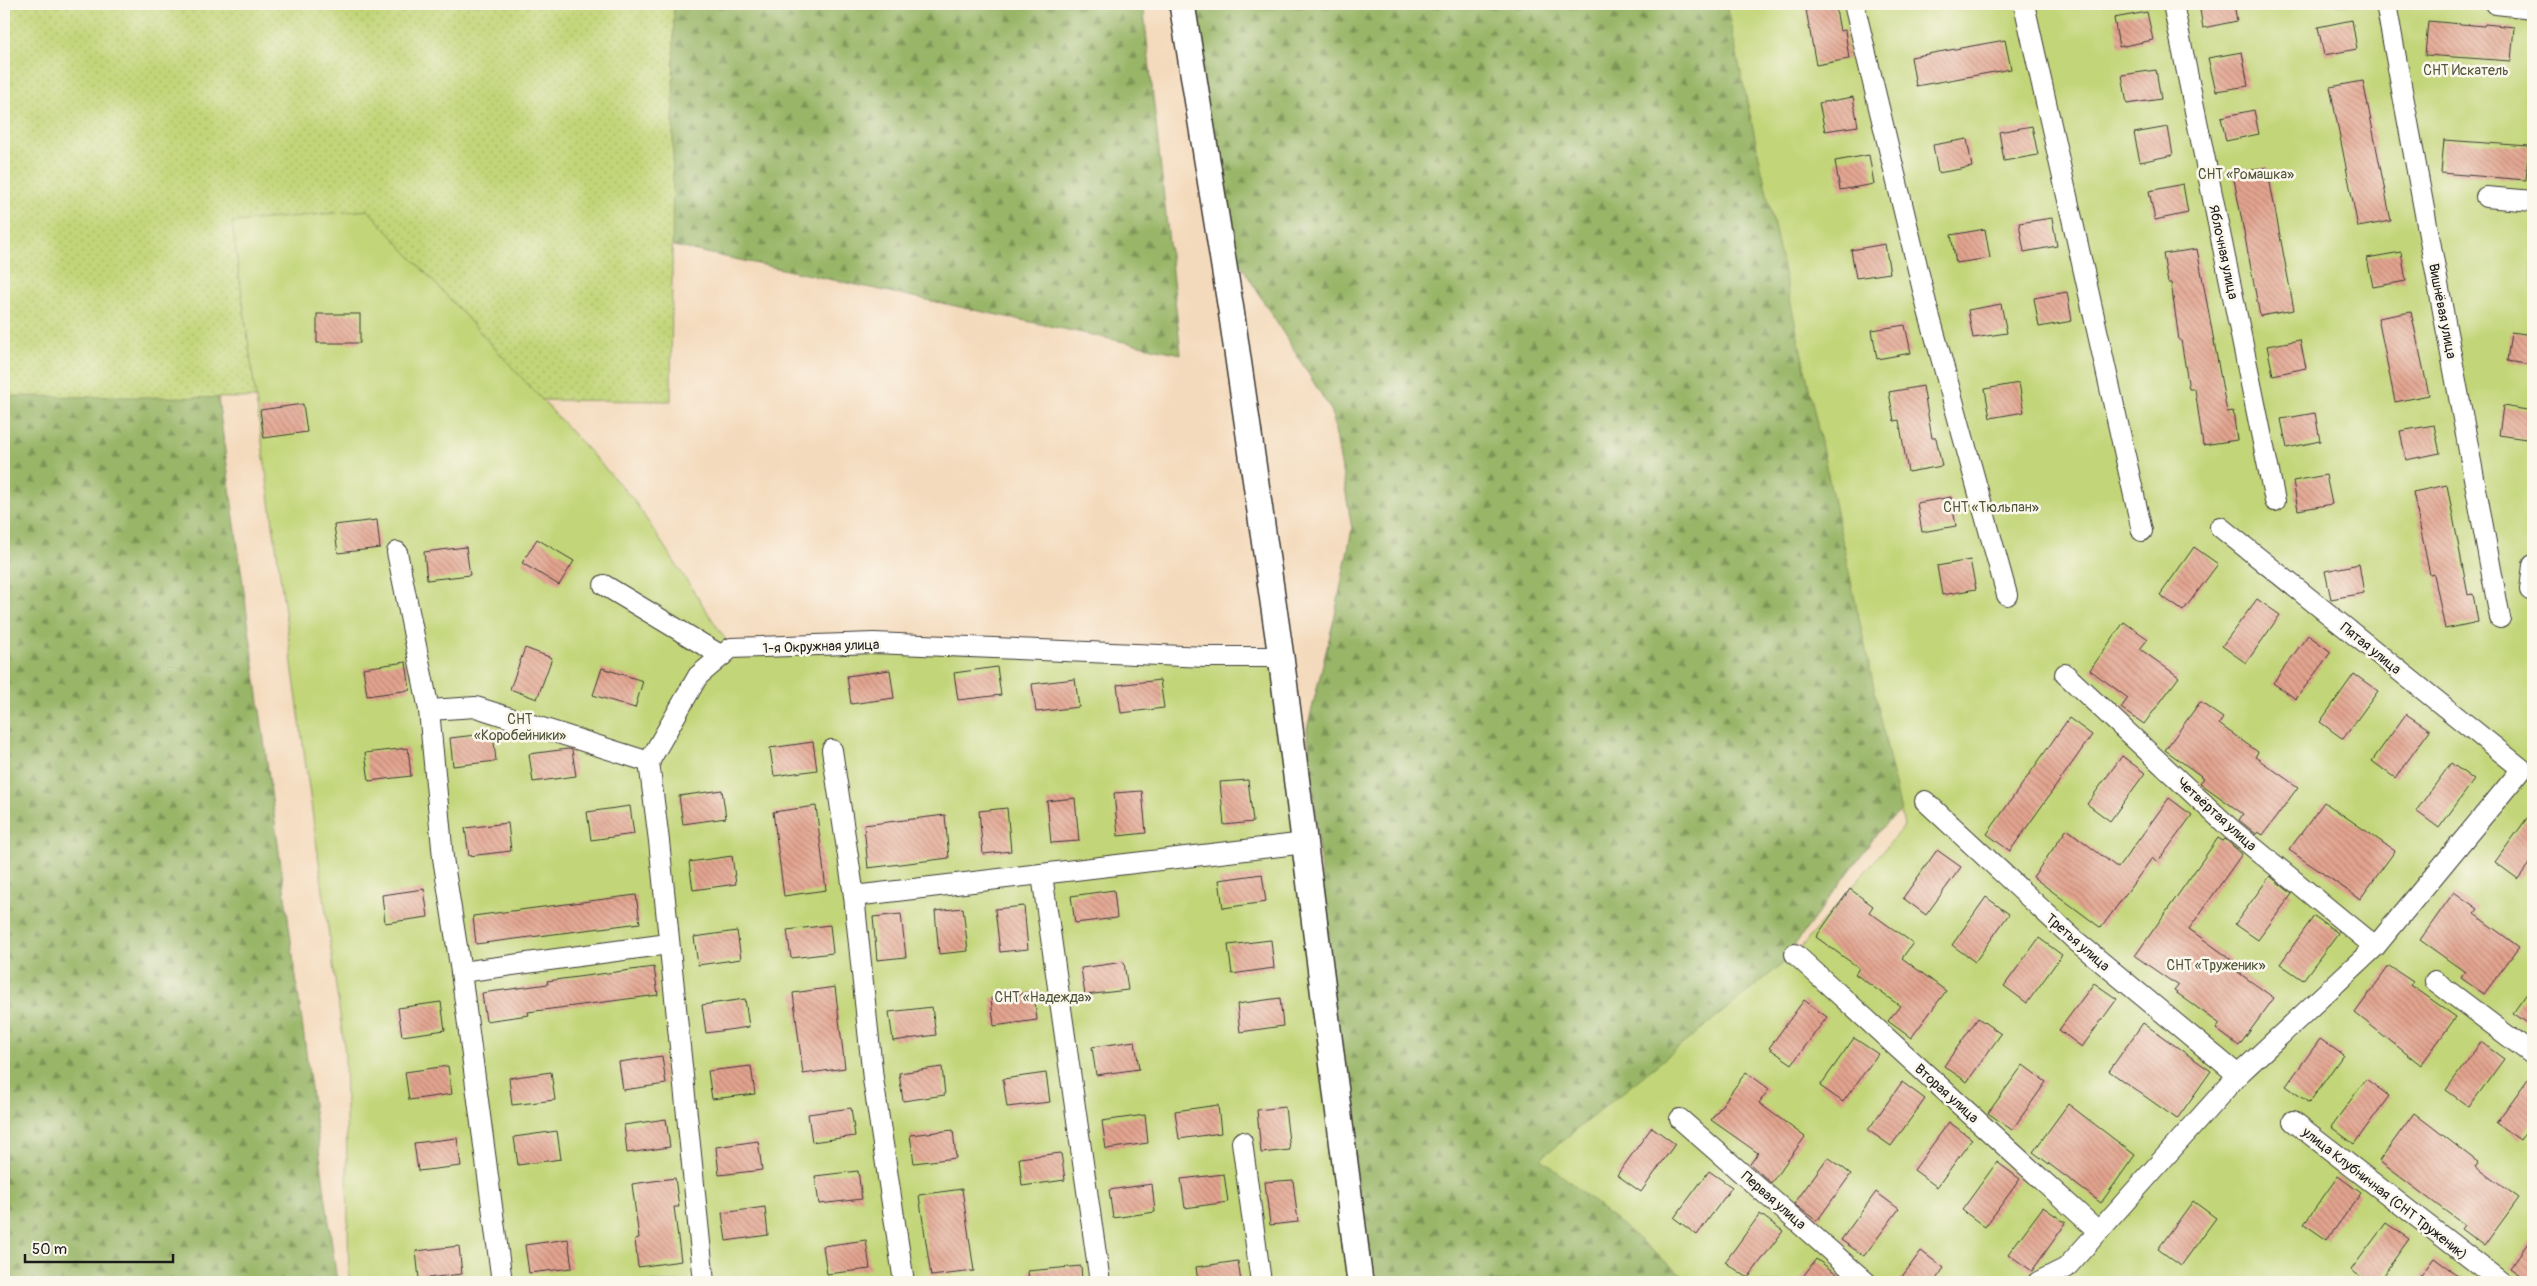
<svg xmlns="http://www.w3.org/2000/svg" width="2537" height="1286" viewBox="0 0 2537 1286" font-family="Pangolin,sans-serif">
<defs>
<pattern id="forest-firs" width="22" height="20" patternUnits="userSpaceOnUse" patternTransform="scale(1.25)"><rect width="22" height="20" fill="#99b668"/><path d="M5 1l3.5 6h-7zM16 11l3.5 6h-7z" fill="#7c9355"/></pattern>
<pattern id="park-dots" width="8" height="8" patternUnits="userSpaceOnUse" patternTransform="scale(1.25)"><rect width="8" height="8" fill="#c2d578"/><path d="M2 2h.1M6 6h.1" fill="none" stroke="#a6b667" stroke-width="1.8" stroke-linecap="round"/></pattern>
<pattern id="building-back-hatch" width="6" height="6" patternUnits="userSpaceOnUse" patternTransform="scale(1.25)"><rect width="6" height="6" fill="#e3a48f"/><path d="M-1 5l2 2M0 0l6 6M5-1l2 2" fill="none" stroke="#b78574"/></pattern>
</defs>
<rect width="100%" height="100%" fill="#fbf7ec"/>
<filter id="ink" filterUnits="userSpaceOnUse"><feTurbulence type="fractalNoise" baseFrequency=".02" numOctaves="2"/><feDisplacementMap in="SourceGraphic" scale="10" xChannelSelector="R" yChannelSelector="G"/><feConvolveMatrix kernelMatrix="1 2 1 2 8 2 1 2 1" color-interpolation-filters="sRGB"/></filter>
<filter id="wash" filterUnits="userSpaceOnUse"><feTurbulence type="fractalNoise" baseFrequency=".0096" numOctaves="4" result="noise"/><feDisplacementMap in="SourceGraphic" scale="20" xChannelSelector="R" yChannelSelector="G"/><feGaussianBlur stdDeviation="1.12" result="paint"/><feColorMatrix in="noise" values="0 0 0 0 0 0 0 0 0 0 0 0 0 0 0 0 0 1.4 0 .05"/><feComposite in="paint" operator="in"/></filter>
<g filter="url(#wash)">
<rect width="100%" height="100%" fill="#f4dabc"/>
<g fill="url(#forest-firs)" stroke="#5a6942">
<path d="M4,4H1143L1181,354L406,189L190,191L337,1282H4Z"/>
<path d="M1193,4H1743L2050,673L1879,831L1791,950L1769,1008L1731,1282H1369L1335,1016L1307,729L1335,615L1352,529L1332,412L1225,239Z"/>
</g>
<path fill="url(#park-dots)" stroke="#6f784a" d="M4,4H674L671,401L4,396Z"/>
<g fill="#c2d578" stroke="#6f784a">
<path d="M1726,4H2533V1282H1690L1541,1158L1795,954L1904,826Z"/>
<path d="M368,210L633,499L731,648L1281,657L1360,1282H349L345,1053L232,222Z"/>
</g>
<g id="blocks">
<g fill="url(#building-back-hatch)">
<path d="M1805,4H1835L1840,31L1845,30L1849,59L1816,65Z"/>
<path d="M2199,4H2234L2237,21L2203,28Z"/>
<path d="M2147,12L2153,40L2119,47L2114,18Z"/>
<path d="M2352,20L2357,49L2324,55L2318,27Z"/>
<path d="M2428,21L2484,26L2485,24L2514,27L2511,61L2425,55Z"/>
<path d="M2005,40L2011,69L1916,86L1911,57Z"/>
<path d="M2242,52L2248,86L2216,91L2208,58Z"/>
<path d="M2156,70L2161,99L2127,104L2122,75Z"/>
<path d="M2363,81L2391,221L2358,227L2330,87Z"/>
<path d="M1853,97L1858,126L1825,131L1819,103Z"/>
<path d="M2254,110L2259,134L2226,141L2221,117Z"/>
<path d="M2032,126L2038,155L2004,161L1999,132Z"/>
<path d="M2168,127L2173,155L2140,162L2134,133Z"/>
<path d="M1967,139L1972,167L1938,173L1933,145Z"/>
<path d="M2444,140L2529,146L2526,180L2441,173Z"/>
<path d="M1869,155L1874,184L1840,190L1835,161Z"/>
<path d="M2267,167L2294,310L2260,316L2233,174Z"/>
<path d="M2183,184L2188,213L2155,220L2149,191Z"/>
<path d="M2052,218L2057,246L2024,252L2019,223Z"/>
<path d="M1985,229L1990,258L1956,263L1951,235Z"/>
<path d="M1885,244L1890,273L1856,278L1851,250Z"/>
<path d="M2197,249L2227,412L2233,411L2237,440L2203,445L2195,389H2189L2181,340H2179L2171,283H2168L2163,254Z"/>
<path d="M2401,252L2406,281L2373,287L2367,258Z"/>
<path d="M2067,292L2072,321L2039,327L2034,298Z"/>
<path d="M2001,304L2007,333L1973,338L1968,310Z"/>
<path d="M2411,312L2429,395L2395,402L2378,318Z"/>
<rect x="317" y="314" width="43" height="29"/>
<path d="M1905,325L1911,353L1877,359L1872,330Z"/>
<path d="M2511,332L2533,335V365L2507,361Z"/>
<path d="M2300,340L2306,368L2273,375L2267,346Z"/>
<path d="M2019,383L2024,412L1990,418L1985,389Z"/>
<path d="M1923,386L1932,438H1936L1942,466L1908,472L1899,420L1894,421L1889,392Z"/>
<path d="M303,404L307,432L264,438L260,410Z"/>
<path d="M2503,406L2533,411V440L2499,435Z"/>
<path d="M2315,413L2320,441L2287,448L2281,419Z"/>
<path d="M2434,425L2440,453L2406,460L2400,431Z"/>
<path d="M2326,475L2332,504L2298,510L2293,481Z"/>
<path d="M2447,485L2468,595L2473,594L2478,622L2445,629L2434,574L2430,575L2413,492Z"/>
<path d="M1951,497L1956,526L1922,532L1917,503Z"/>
<path d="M377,520L380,548L338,553L334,525Z"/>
<path d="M537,539L574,561L559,585L522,563Z"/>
<path d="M466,547L470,575L427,580L424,552Z"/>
<path d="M2194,547L2218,564L2183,611L2160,595Z"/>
<path d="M1970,560L1976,589L1942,595L1937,566Z"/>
<path d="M2359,564L2364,593L2331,599L2325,571Z"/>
<path d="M2257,599L2280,615L2246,663L2222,646Z"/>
<path d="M2124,622L2148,639L2140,649L2179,677L2144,724L2121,708L2128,698L2090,670Z"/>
<path d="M2308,635L2331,652L2296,699L2273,683Z"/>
<path d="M525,648L552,658L537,699L510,689Z"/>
<path d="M406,662L410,690L367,696L363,668Z"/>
<path d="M997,667L1001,695L958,700L954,673Z"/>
<path d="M602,668L643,681L635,708L593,695Z"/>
<path d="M890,670L894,698L851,704L847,676Z"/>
<path d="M2354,674L2378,691L2343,739L2320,722Z"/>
<path d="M1075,679L1079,707L1036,712L1032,684Z"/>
<path d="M1160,680L1164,708L1121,713L1117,685Z"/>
<path d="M2200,702L2223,718L2219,724L2258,752L2255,757L2298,787L2263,835L2258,832L2256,834L2239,820L2243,814L2200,783L2204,778L2165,750Z"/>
<path d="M2406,714L2430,730L2395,778L2372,761Z"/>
<path d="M2069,718L2092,735L2010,851L1987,834Z"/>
<path d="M493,733L496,761L453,766L450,738Z"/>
<path d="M813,742L817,770L774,776L770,748Z"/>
<path d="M408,748L411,776L369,781L365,753Z"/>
<path d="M568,749L572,750L576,776L533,782L529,754Z"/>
<path d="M2122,756L2145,773L2110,821L2087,804Z"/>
<path d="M2451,763L2474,780L2439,828L2416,811Z"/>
<path d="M1248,780L1253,822L1224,825L1220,782Z"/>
<path d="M722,790L726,818L683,824L679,796Z"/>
<path d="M1142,791L1146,833L1118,836L1114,793Z"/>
<path d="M1075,798L1079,841L1051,843L1047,801Z"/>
<path d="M2169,798L2192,815L2157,863L2152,858L2101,928L2033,877L2067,829L2118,868Z"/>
<path d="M2324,802L2395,851L2360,899L2289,850Z"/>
<path d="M630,806L634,834L591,840L587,812Z"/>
<path d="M816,806L826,890L784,896L773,812Z"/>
<path d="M1007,808L1011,851L983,854L979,811Z"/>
<path d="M2533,810V858L2518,879L2495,862Z"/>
<path d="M945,815L949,858L868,868L864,825Z"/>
<path d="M508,823L511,851L469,856L465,828Z"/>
<path d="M2218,838L2223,841L2225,839L2242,854L2189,929L2232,960L2228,965L2274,998L2239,1046L2216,1029L2220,1024L2174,991L2178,986L2135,956Z"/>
<path d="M1937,850L1961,867L1926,915L1903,898Z"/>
<path d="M732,856L736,884L693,890L689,862Z"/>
<path d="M1262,874L1266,902L1223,908L1219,880Z"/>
<path d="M2270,876L2292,894L2258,940L2235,924Z"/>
<path d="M424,889L428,917L385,923L382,895Z"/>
<path d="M1850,889L1873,906L1869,912L1913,943L1902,958L1946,991L1911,1038L1888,1021L1900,1006L1855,974L1859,968L1816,937Z"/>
<path d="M1114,890L1117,918L1075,923L1071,896Z"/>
<path d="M2454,892L2478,909L2474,914L2519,947L2484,994L2461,978L2465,972L2420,940Z"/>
<path d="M636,895L640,923L476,944L473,916Z"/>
<path d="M1986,897L2009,914L1975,962L1952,945Z"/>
<path d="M1024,906L1028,949L1000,952L995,909Z"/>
<path d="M963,908L968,951L939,954L935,911Z"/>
<path d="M901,914L906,957L877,960L873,917Z"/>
<path d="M2314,916L2338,933L2303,980L2280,964Z"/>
<path d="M830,925L833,953L791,958L787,930Z"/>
<path d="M737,931L741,959L698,965L694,937Z"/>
<path d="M2039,938L2062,955L2027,1003L2004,986Z"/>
<path d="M1271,940L1274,968L1232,974L1228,945Z"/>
<path d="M1124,962L1128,990L1085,995L1081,968Z"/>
<path d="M2389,966L2413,982L2411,985L2456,1017L2421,1065L2355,1013Z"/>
<path d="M654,967L658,995L528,1012L529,1015L486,1021L482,993L548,984L547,981Z"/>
<path d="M2094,983L2117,999L2082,1047L2059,1030Z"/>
<path d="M2533,985V1027L2513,1013Z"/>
<path d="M835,987L845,1068L803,1074L793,993Z"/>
<path d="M1034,992L1037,1020L994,1026L991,998Z"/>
<path d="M1280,998L1283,1026L1240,1032L1237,1004Z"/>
<path d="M745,999L749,1027L706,1033L702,1005Z"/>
<path d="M1804,1000L1827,1017L1792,1064L1769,1048Z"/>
<path d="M441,1002L445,1030L402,1036L398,1008Z"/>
<path d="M932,1007L936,1035L893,1041L889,1012Z"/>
<path d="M1978,1018L2001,1034L1967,1082L1944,1066Z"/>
<path d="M2143,1023L2211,1071L2177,1119L2109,1071Z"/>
<path d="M1854,1038L1878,1054L1843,1102L1820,1086Z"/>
<path d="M2320,1039L2343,1055L2309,1103L2286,1086Z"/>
<path d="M1135,1041L1139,1069L1096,1075L1092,1047Z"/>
<path d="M2481,1042L2504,1059L2469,1107L2446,1090Z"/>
<path d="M662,1056L666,1084L623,1090L619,1062Z"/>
<path d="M2023,1065L2046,1082L2012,1130L1988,1113Z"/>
<path d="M448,1066L452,1094L409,1100L405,1072Z"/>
<path d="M751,1066L755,1094L712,1099L708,1071Z"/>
<path d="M942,1067L945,1095L903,1101L899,1073Z"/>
<path d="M551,1072L555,1100L512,1105L509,1078Z"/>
<path d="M1746,1072L1769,1089L1759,1103L1805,1137L1771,1183L1750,1164L1758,1153L1711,1120Z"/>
<path d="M2533,1072V1121L2520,1140L2496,1123Z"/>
<path d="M1046,1073L1050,1102L1007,1107L1003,1079Z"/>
<path d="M2366,1079L2389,1096L2354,1144L2331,1127Z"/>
<path d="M1902,1082L1925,1099L1891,1146L1868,1130Z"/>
<path d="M2068,1104L2135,1155L2101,1203L2033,1152Z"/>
<path d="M1218,1105L1221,1133L1179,1139L1175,1111Z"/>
<path d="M1285,1107L1290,1150L1261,1153L1257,1110Z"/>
<path d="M851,1108L855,1136L812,1142L808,1114Z"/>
<path d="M2414,1113L2479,1163L2476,1167L2519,1198L2484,1246L2461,1229L2464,1225L2379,1161Z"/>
<path d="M1145,1115L1148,1143L1106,1149L1102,1121Z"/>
<path d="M666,1119L670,1147L627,1153L624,1125Z"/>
<path d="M1949,1122L1972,1139L1937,1187L1914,1170Z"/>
<path d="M1652,1127L1675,1144L1641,1192L1617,1175Z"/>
<path d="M953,1130L956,1158L914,1163L910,1135Z"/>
<path d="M557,1131L561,1159L518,1165L514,1137Z"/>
<path d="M457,1138L461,1166L418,1171L414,1143Z"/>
<path d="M758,1141L762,1170L719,1175L716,1147Z"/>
<path d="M1061,1153L1065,1180L1022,1186L1019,1158Z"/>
<path d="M1828,1157L1851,1174L1817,1221L1794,1204Z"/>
<path d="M1997,1162L2020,1179L1985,1227L1962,1210Z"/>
<path d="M858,1171L862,1199L819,1204L815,1176Z"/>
<path d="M1709,1171L1732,1187L1697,1235L1674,1218Z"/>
<path d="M1224,1174L1228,1202L1185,1208L1181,1179Z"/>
<path d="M2338,1176L2361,1193L2327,1240L2304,1224Z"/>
<path d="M675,1178L679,1207H674L681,1261L638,1267L635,1239L639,1238L632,1184Z"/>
<path d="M1293,1180L1298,1222L1270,1225L1265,1182Z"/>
<path d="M1152,1184L1155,1212L1113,1218L1109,1190Z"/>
<path d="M962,1189L974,1271L931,1276L919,1195Z"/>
<path d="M1876,1192L1899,1209L1864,1256L1841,1240Z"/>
<path d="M2193,1201L2216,1218L2181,1266L2158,1249Z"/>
<path d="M765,1207L768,1235L726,1241L722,1213Z"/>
<path d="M2043,1207L2066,1223L2032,1271L2008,1254Z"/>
<path d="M1760,1214L1783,1231L1748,1278L1725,1262Z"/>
<path d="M2386,1223L2409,1239L2378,1282H2368L2351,1270Z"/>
<path d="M2533,1236V1282H2530L2510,1268Z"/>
<path d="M568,1239L572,1268L529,1273L525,1245Z"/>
<path d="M866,1240L870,1269L827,1274L823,1246Z"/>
<path d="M459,1246L462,1274L419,1279L416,1251Z"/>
<path d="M1921,1251L1944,1268L1934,1282H1898Z"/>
<path d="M2434,1258L2467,1282H2416Z"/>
<path d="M1816,1259L1848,1282H1799Z"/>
<path d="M1238,1261L1241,1282H1198L1196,1267Z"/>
<path d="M1081,1266L1082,1282H1029L1028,1271Z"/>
</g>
</g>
</g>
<g filter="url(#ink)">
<use href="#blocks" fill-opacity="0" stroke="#3c3834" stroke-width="1"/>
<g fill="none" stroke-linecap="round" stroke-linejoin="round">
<g stroke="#3c3834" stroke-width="22">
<g id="minor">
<path d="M1854,4L1927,307L2007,595"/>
<path d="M2024,4L2142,531"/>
<path d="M2173,4L2275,501"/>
<path d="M2386,4L2500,618"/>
<path d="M2496,4L2533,8"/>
<path d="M2486,197L2533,201"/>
<path d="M397,552L429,710L443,858L461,972L502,1282"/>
<path d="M604,585L722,656"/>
<path d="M2530,590L2533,565"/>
<path d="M2065,674L2231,829L2375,947"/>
<path d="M429,710L476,707L649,762L698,676L731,648L874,643L1207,657H1281"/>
<path d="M832,750L854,896L873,1079L904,1282"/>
<path d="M649,762L659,841L704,1282"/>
<path d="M1925,801L2076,941L2238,1075"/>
<path d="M1042,875L1100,1282"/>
<path d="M854,896L1305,843"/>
<path d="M1795,954L2098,1231"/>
<path d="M461,972L668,944"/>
<path d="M2435,981L2533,1055"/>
<path d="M1680,1119L1866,1282"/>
<path d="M2293,1121L2501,1282"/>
<path d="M1242,1142L1261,1282"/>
<path d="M2038,1282L2066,1268L2238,1075L2375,947L2522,769L2220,527"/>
</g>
</g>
<g stroke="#3c3834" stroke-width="28">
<path id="tertiary" d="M1182,4L1231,310L1281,657L1360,1282"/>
</g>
<use href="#minor" stroke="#fff" stroke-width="20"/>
<use href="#tertiary" stroke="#fff" stroke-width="25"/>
</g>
</g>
<g text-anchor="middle" stroke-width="5" stroke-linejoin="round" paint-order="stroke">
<g font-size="14" fill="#4e5438" stroke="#fbf7ec">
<text x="2466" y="75">СНТ Искатель</text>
<text x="2246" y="179">СНТ «Ромашка»</text>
<text x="1991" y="512">СНТ «Тюльпан»</text>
<text x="520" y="724">СНТ<tspan x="520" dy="16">«Коробейники»</tspan></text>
<text x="2216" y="970">СНТ «Труженик»</text>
<text x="1043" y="1002">СНТ «Надежда»</text>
</g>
<g font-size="14" fill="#1c1c1c" stroke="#fbf7ec">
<text transform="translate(2224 252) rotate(78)" y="5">Яблочная улица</text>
<text transform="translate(2443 311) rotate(79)" y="5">Вишнёвая улица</text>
<text transform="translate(821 646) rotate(-2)" y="5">1-я Окружная улица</text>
<text transform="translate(2371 648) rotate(39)" y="5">Пятая улица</text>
<text transform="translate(2217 814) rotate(42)" y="5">Четвёртая улица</text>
<text transform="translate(2078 942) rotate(41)" y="5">Третья улица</text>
<text transform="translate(1947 1093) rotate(42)" y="5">Вторая улица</text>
<text transform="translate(2385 1193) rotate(38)" y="5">улица Клубничная (СНТ Труженик)</text>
<text transform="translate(1774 1200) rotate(41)" y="5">Первая улица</text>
</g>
</g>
<rect width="2537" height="1286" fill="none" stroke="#fbf7ec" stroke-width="20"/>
<path d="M25 1254v8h148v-8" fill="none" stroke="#1c1c1c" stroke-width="2.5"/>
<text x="32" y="1254" font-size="15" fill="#1c1c1c" stroke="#fbf7ec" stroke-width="4" paint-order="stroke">50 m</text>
</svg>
